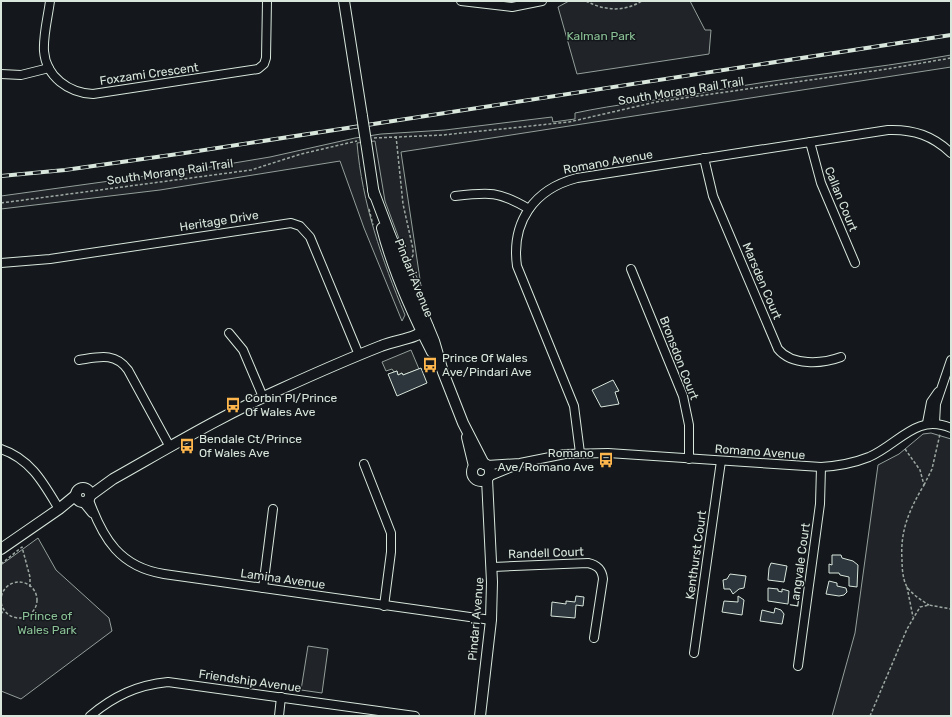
<svg xmlns="http://www.w3.org/2000/svg" width="952" height="717" viewBox="0 0 952 717" font-family="Rubik,sans-serif">
<rect width="100%" height="100%" fill="#14181c"/>
<g fill="#202428" stroke="#939e99">
<path d="M569,1H690L705,30H711L709,54L577,74L558,7Z"/>
<path d="M951,55V67L401,152L421,286L401,244L385,201L375,141L357,143C362,203 382,260 405,315L402,321L364,228L340,161L160,190L1,209V196L204,168L270,157L355,138L381,134L445,130L552,117L553,122L575,119V113C617,104 659,100 701,93C784,77 868,70 951,55Z"/>
<path d="M931,433L951,439V716H832L855,633L878,465L899,454L923,434Z"/>
<path d="M38,538L56,570L109,618L112,631L21,699L1,691V565Z"/>
<path d="M308,646L328,649L322,693L301,690Z"/>
</g>
<path fill="#24282b" stroke="#939e99" d="M411,350L419,369L403,375L402,373L398,375L397,371L394,372L392,369L386,371L382,362Z"/>
<g fill="#2c363c" stroke="#d8e6dc">
<path d="M421,368L427,383L397,396L388,374L397,371L398,375L402,373L403,375Z"/>
<path d="M613,380L619,391L615,392L619,404L601,407L592,390Z"/>
<path d="M832,555H841L842,558L853,561L858,565L857,587L849,586V577L840,575L839,573H829V564L832,565Z"/>
<path d="M771,563L787,566L784,582L768,580L769,568Z"/>
<path d="M730,574L746,576L744,588L739,589L733,594L730,589H724L723,580L727,579Z"/>
<path d="M829,581L837,583V586L846,588L847,592L844,595L839,596L826,594Z"/>
<path d="M768,588L778,589V591L782,592V589L789,591L788,604L768,601Z"/>
<path d="M576,596L584,597L583,606L576,605L575,618L551,616L552,602L566,604V601L575,602Z"/>
<path d="M738,596L744,600L742,615L722,612L724,601L738,602Z"/>
<path d="M775,608L781,610L784,614L782,624L760,621L762,610L774,613Z"/>
</g>
<g fill="none" stroke-linecap="round" stroke-linejoin="round">
<g stroke="#d8e6dc" stroke-width="10">
<g id="minor">
<path d="M50,1C48,17 43,35 44,51C46,77 69,93 93,94L258,69L264,64L266,58L267,1"/>
<path d="M461,1L512,7L542,1"/>
<path d="M1,74L21,75L49,68"/>
<path d="M810,142L821,183L855,263"/>
<path d="M704,158L713,196L778,349C792,366 822,364 841,357"/>
<path d="M455,196C489,192 499,191 529,209"/>
<path d="M1,263L50,259L291,223L300,226L310,237L359,355"/>
<path d="M631,269L683,396L689,425V459"/>
<path d="M229,333L243,350L263,397"/>
<path d="M79,360C99,357 115,352 128,370L170,447"/>
<path d="M927,423L931,402L938,392"/>
<path d="M935,423L936,404L951,360"/>
<path d="M1,449C31,459 44,484 59,509"/>
<path d="M580,453L574,406L517,266C511,222 534,189 577,178L888,130C914,129 933,136 951,153"/>
<path d="M364,464L391,533V552L384,606"/>
<path d="M487,465L520,463L565,454L608,453L821,467C838,466 854,463 869,457C899,444 916,413 951,428"/>
<path d="M490,476L512,467"/>
<path d="M89,500C103,539 120,567 164,574L491,620"/>
<path d="M83,502L92,513"/>
<path d="M493,567L588,563C597,565 602,569 603,579L594,638"/>
<path d="M263,588L273,509"/>
<path d="M694,653L721,461"/>
<path d="M798,666L820,504L821,467"/>
<path d="M90,716C114,696 137,685 168,682L415,716"/>
<path d="M279,716L281,697"/>
</g>
</g>
<g stroke="#d8e6dc" stroke-width="12">
<g id="tertiary">
<path d="M344,1L362,116"/>
<path d="M366,142L374,195"/>
<path d="M373,190L390,235L434,341L443,372L463,423L484,464"/>
<path d="M382,228C393,271 412,313 432,352"/>
<path d="M467,437L474,466"/>
<circle cx="481" cy="472" r="9"/>
<circle cx="83" cy="495" r="7"/>
<path d="M91,495L113,479C168,448 223,415 281,389C314,374 348,359 381,346C397,339 416,340 428,327"/>
<path d="M1,549L59,509L76,495"/>
<path d="M480,716L491,620L492,582L487,479"/>
</g>
</g>
<g stroke="#9da8a2" stroke-width="1.5" stroke-dasharray="3 2" stroke-linecap="butt">
<path d="M586,1C605,11 624,12 642,1"/>
<path d="M396,136L403,204L413,249V255L411,260"/>
<path d="M374,138L443,135L569,122L656,102L887,69L951,58"/>
<path d="M1,203L251,170L301,154L357,141"/>
<path d="M369,209L373,225"/>
<path d="M905,449L920,470L924,485C909,510 900,531 902,560C902,569 903,580 907,587C913,595 921,600 929,605"/>
<path d="M924,485L932,469L940,434"/>
<path d="M1,564L22,547L30,577V587"/>
<circle cx="19" cy="600" r="18"/>
<path d="M907,587L913,617"/>
<path d="M1,614L4,610"/>
<path d="M870,716L907,629L920,607L929,605L951,609"/>
</g>
<use href="#minor" stroke="#14181c" stroke-width="8"/>
<use href="#tertiary" stroke="#14181c" stroke-width="10"/>
<g stroke="#d8e6dc" stroke-width="4">
<path id="rail" d="M1,176L65,170L185,153L951,35"/>
</g>
<use href="#rail" stroke="#14181c" stroke-width="2.5" stroke-dasharray="8" stroke-linecap="butt"/>
<g stroke="#d8e6dc" stroke-width="12" stroke-linecap="butt">
<path id="tertiary-bridge" d="M362,116L366,142"/>
</g>
<use href="#tertiary-bridge" stroke="#14181c" stroke-width="10"/>
</g>
<defs>
<g id="bus-bare" transform="scale(1.2)"><path d="M-5-6H5V4H4V6H2V4H-2V6H-4V4H-5ZM-3.5-4V0h7V-4ZM-3.5 1.2v1.5H-2V1.2ZM2 1.2v1.5H3.5V1.2Z" fill="#ffb74d" stroke="#14181c" stroke-width="2.5" paint-order="stroke"/></g>
</defs>
<g fill-rule="evenodd">
<use href="#bus-bare" x="430" y="365"/>
<use href="#bus-bare" x="233" y="405"/>
<use href="#bus-bare" x="187" y="446"/>
<use href="#bus-bare" x="606" y="460"/>
</g>
<g text-anchor="middle" stroke-width="3" stroke-linejoin="round" paint-order="stroke">
<g font-size="12" fill="#8ac095" stroke="#14181c">
<text x="601" y="40">Kalman Park</text>
<text x="47" y="620">Prince of<tspan x="47" dy="14">Wales Park</tspan></text>
</g>
<g font-size="12" fill="#d8e6dc" stroke="#14181c">
<text transform="translate(149 74) rotate(-8)" y="4">Foxzami Crescent</text>
<text transform="translate(681 91) rotate(-9)" y="4">South Morang Rail Trail</text>
<text transform="translate(608 162) rotate(-10)" y="4">Romano Avenue</text>
<text transform="translate(170 172) rotate(-8)" y="4">South Morang Rail Trail</text>
<text transform="translate(841 199) rotate(68)" y="4">Callan Court</text>
<text transform="translate(219 221) rotate(-9)" y="4">Heritage Drive</text>
<text transform="translate(414 278) rotate(68)" y="4">Pindari Avenue</text>
<text transform="translate(762 281) rotate(67)" y="4">Marsden Court</text>
<text transform="translate(679 358) rotate(69)" y="4">Bronsdon Court</text>
<text transform="translate(760 452) rotate(4)" y="4">Romano Avenue</text>
<text transform="translate(546 553) rotate(-2)" y="4">Randell Court</text>
<text transform="translate(696 555) rotate(-82)" y="4">Kenthurst Court</text>
<text transform="translate(800 565) rotate(-82)" y="4">Langvale Court</text>
<text transform="translate(283 579) rotate(8)" y="4">Lamina Avenue</text>
<text transform="translate(476 619) rotate(-85)" y="4">Pindari Avenue</text>
<text transform="translate(250 681) rotate(8)" y="4">Friendship Avenue</text>
</g>
<g font-size="12" fill="#d8e6dc" stroke="#14181c" text-anchor="start">
<text x="442" y="362">Prince Of Wales<tspan x="442" dy="14">Ave/Pindari Ave</tspan></text>
<text x="245" y="402">Corbin Pl/Prince<tspan x="245" dy="14">Of Wales Ave</tspan></text>
<text x="199" y="443">Bendale Ct/Prince<tspan x="199" dy="14">Of Wales Ave</tspan></text>
<text x="594" y="457" text-anchor="end">Romano<tspan x="594" dy="14">Ave/Romano Ave</tspan></text>
</g>
</g>
<rect width="952" height="717" fill="none" stroke="#d8e6dc" stroke-width="4"/>
</svg>
